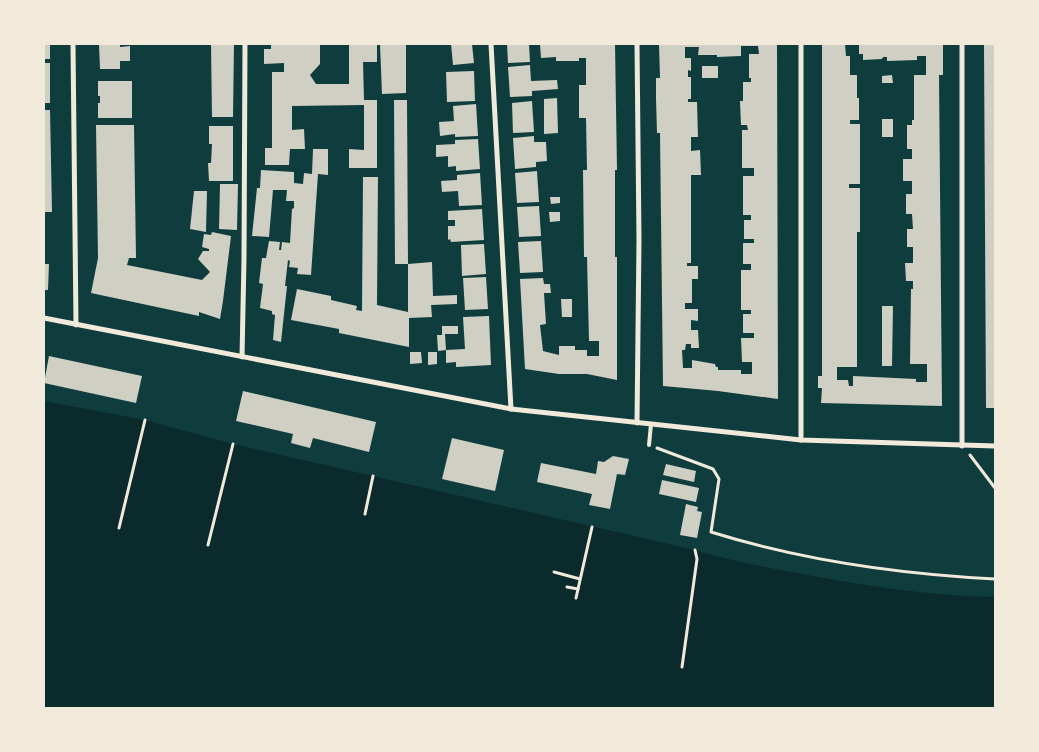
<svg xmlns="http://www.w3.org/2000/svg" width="1039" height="752" viewBox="0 0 1039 752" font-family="Raleway,sans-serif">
<rect width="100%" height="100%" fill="#0f3d3e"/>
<path fill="#0a2a2b" d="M44,401L145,420L233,444L695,550C727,560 759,566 792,572C859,585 927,596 995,597V708H44Z"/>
<g fill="#cfcfc3" fill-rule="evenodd">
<rect x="44" y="44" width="6" height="15"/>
<path d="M99,44H120V47L130,46V61H120V69H100Z"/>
<path d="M211,44H234L233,117H212Z"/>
<path d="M271,44H320V64L310,75L316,84H349V44H377V62H363L364,100H377V168H349V149L364,150V105L292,106V130L304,129L305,149H290L289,165H265V148H272V72H284V63L264,64V49H271Z"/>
<path d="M380,44H406V93L382,94Z"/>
<path d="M451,44H472L474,63L453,65Z"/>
<path d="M507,44H529L530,62L508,63Z"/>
<path d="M540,44H615L617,170H615V257H617V380L587,374H559L525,369L520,279L543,278L544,284H550L551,293H544L546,324L540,325L543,351L559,355V346H575V350H587V356H599V341H589L587,257H584L583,170H587L586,118H579V85H586V58H579V61H556V57L541,58Z"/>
<path d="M659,44H777L778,399L718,391L663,386L660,133H657L656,99V78H660ZM741,46H758L759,54H749V78H751V82H743V101H740L741,125H747L748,130H742V168H754V176H743V215H751V220H744V239H754V243H743V264H751V270H741V310H751V314H743V333H754V338H741L742,362H752V374H741V370H718V367H716L715,364L692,360V368H683L682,350H685L686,344H691V348H699L698,330H691V320L698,321V309H685V303H692V279H698V266H687V263H691V175H701L700,150L691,151V137H698L697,102H688V99H691V77H688V70L691,71V58H685V47H699L698,55H717V57L741,56Z"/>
<path d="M822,44H845L846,56H850V75H857V98H859V120H850V124H860V184H849V188H860V232H857V367H837V380H848L849,386H853V376L916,379V382H927V364H910L911,289H913V281H906L905,263H913V247H907V229H913L912,214H906V194H912V181H903V159H912V149H907V125H912V120H914V75H926V56H917V60L887,61V57H883L882,59L863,60V54H859V44H943V75H939L942,406L821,403L822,388H818V376H822Z"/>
<path d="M984,44H995V408H986Z"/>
<rect x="44" y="63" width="6" height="40"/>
<path d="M530,65L531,81L557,80L558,89L532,91V96L510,97L508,67Z"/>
<rect x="702" y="66" width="16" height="12"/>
<path d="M474,71L475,101L447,102L446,72Z"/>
<path d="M892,75L893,83H882V76Z"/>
<path d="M98,81H132V118H98V103H100V96H98Z"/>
<path d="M557,98L558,133L544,134V99Z"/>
<path d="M394,100H407L408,264H395Z"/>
<path d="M532,101L534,132L513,133L512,103Z"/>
<path d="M476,104L478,136L455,137V134L440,136L439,122L454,121L453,106Z"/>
<path d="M44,110H50L52,212H44Z"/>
<rect x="882" y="119" width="11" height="18"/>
<path d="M96,125H134L136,258H129L127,265L202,280L210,272L198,259L203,251H209V249L202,247L204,234L211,235L212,232L231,236L223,301L220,319L199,312V316L91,293L98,258Z"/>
<path d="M209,126H233V181H209L208,163H211L212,144H209Z"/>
<path d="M534,136V142H546L547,161L536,162V167L515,169L513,138Z"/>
<path d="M478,139L480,169L456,171V166L448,167V156L436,157V145L455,144V140Z"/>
<path d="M313,149H328V175L318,174L311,275L297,274L298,268L289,267L290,261L288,260L285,286H287L281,342L273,340L275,315L272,314V311L260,308L263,284L259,283L262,258H266L269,241L280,242L279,250H281L282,242L290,243L292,209L294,208V201H286L287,190H273L269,237L252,236L257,188H260L261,170L294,172V183L303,184L304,173L312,174Z"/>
<path d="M537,171L539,202L517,203L515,173Z"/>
<path d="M480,173L482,205L459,206L458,191L442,192L441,181L457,180V175Z"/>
<path d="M363,177H378L377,305L408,312V264L432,262L433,296L457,295V304L431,305L432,317L409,318V347L339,333V329L291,320L297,289L331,296V300L357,306L356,310L362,311Z"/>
<path d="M220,184H238L237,230L219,229Z"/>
<path d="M194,191H207L206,232L190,229Z"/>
<path d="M550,197H560V203L551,204Z"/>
<path d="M539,206L541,236L519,237L517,207Z"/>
<path d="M482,209L484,240L451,242L450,239L448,240V226H455V220H448V211Z"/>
<path d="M549,212H560V221L550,222Z"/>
<path d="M541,241L543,272L520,273L518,242Z"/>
<path d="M484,244L486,274L462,276L461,245Z"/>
<path d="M44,264H49L48,290H44Z"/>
<path d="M486,277L488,309L465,310L463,278Z"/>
<path d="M561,299H572V317H562Z"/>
<path d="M882,306H893L892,366H882Z"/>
<path d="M489,316L491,365L456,367V362L446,363V350L465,349L463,317Z"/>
<path d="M442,326H458V334H445L446,350L438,351L437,335H442Z"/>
<path d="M410,352H421L422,363L410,364Z"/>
<path d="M428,352H437V364L428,365Z"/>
<path d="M49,356L142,376L136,403L44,383Z"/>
<path d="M243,391L376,422L369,452L313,438L310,448L291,443L293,434L236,421Z"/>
<path d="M452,438L504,450L495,491L442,479Z"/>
<path d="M613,456L629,459L625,475L617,474L610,509L589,505L592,494L537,482L541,463L596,474L598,461L604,462Z"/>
<path d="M666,464L696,471L694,482L663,475Z"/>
<path d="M662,480L699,488L696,502L659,494Z"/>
<path d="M686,504L698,507L697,511L702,512L697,538L680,535Z"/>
</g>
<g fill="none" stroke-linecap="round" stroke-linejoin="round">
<g stroke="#f1e9da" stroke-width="3">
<path d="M657,448L713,469L719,479L711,532C804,561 898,574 995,579"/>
<path d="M970,455L995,488"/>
<path d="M365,514L373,476"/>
<path d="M119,528L145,420"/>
<path d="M208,545L233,444"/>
<path d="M554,572L580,579"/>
<path d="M567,587L578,589"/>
<path d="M576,598L592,527"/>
<path d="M682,667L697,559L695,550"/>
</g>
<path stroke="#f1e9da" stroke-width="4" d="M649,445L651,424"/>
<g stroke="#f1e9da" stroke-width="5">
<path d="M73,44L76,325"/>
<path d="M491,44L511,409"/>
<path d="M44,318L511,409L801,440L995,446"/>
<path d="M242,357L244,259L245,44"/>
<path d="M637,423L639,240L637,44"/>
<path d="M801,440V44"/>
<path d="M962,446V44"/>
</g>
</g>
<rect width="1039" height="752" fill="none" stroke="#f1e9da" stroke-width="90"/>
</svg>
